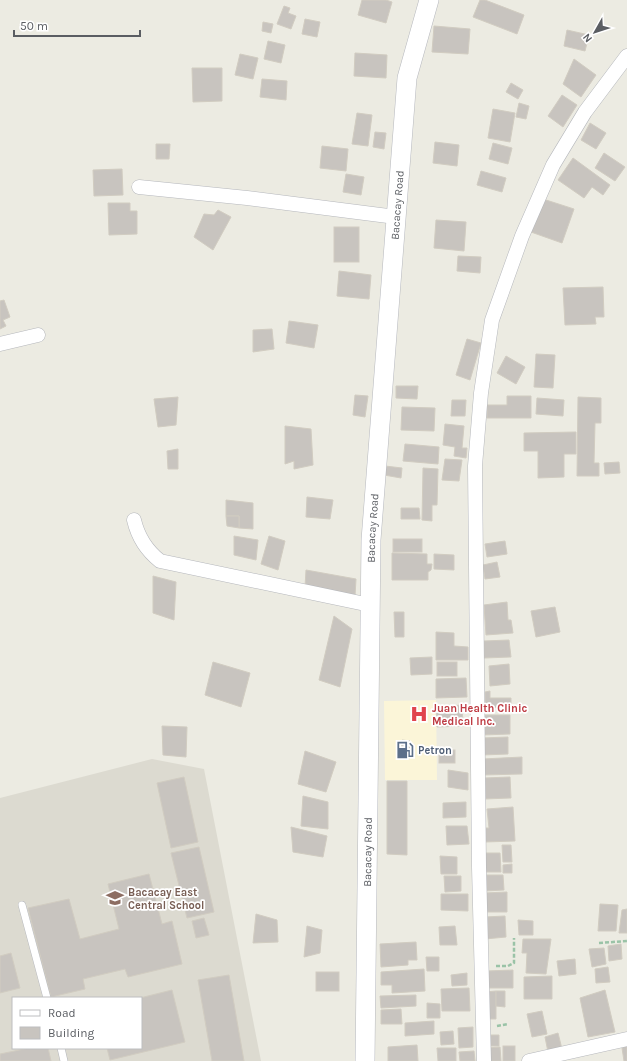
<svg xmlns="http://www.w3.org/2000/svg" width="627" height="1061" viewBox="0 0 627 1061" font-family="Karla,sans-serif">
<rect width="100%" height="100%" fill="#ecebe2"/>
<path fill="#fbf5d8" d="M436,700L437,780H385L384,701Z"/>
<path fill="#dcdad0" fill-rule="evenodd" d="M152,759L204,769L261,1061H0V798ZM13,998H141V1048H13Z"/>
<g fill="#c8c4bf" stroke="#d1ccc1">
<path d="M362,0H386L392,2L386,23L358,15Z"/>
<path d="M480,0H485L524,15L517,34L473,17Z"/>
<path d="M284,6L290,8L288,13L296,16L291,29L277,24Z"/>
<path d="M305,19L320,22L317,37L302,34Z"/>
<path d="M263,22L273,24L271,33L262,31Z"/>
<path d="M434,26L470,29L468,54L432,52Z"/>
<path d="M567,30L589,35L585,51L564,46Z"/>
<path d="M268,41L285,45L281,63L264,59Z"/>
<path d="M355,53L387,55L386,78L354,76Z"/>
<path d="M240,54L258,58L253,79L235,75Z"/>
<path d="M574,59L596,75L581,97L563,84Z"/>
<path d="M192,68H222V101L193,102Z"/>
<path d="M262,79L287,81L286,100L260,97Z"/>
<path d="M511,83L523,90L518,99L506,92Z"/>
<path d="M562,95L577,105L563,127L548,116Z"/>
<path d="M519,103L529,106L526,119L516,117Z"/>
<path d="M493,109L515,113L510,142L488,138Z"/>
<path d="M357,113L372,115L368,146L352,144Z"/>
<path d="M590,123L606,133L596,149L581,140Z"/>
<path d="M375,132L386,133L384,149L373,147Z"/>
<path d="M435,142L459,145L457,166L433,163Z"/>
<path d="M493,143L512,148L508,164L489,159Z"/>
<path d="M156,144H170L169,159H156Z"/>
<path d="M322,146L348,149L346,171L320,168Z"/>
<path d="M604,153L625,167L615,181L595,168Z"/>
<path d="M573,158L610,185L603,195L592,187L584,198L558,180Z"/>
<path d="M122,169L123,195L94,196L93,170Z"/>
<path d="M481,171L506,178L502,192L477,185Z"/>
<path d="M346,174L364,177L361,195L343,192Z"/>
<path d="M543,199L574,209L562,243L531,232Z"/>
<path d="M108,203H130V211H137V234L109,235Z"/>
<path d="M218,210L231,217L213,250L194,237L204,214L214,215Z"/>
<path d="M436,220L466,222L464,251L434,248Z"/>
<rect x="334" y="227" width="25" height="35"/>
<path d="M458,256L481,257L480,273L457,271Z"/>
<path d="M339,271L371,275L369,299L337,296Z"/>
<path d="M603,287L604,317H595L596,324L565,325L563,288Z"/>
<path d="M4,300L10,317L3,320L6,326L0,329V301Z"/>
<path d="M289,321L318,325L314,348L286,343Z"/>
<path d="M272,329L274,349L253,352V330Z"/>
<path d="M467,339L481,343L470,380L456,375Z"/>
<path d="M536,354L555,355L553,388L534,387Z"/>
<path d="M506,356L525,367L516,384L497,373Z"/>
<path d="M396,386H418L417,399L396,398Z"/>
<path d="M355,395L368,396L365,417L353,415Z"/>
<path d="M507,396H531V418H487V405H507Z"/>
<path d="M178,397L176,425L158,427L154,399Z"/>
<path d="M578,397L601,398V423H595L594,463H599V476H577Z"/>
<path d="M537,398L564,400L563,416L536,414Z"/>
<path d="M452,400H466L465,416H451Z"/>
<path d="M402,407L435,408L434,431L401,430Z"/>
<path d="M445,424L464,426L462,448H467L466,458L454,456L455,447L443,445Z"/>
<path d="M285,426L311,429L313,465L294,469V461L285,464Z"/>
<path d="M576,432V454H564V477L538,478V451H524V433Z"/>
<path d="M405,444L439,447L438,464L403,461Z"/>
<path d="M178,449V469H168L167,451Z"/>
<path d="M445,459L462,460L459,481L442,480Z"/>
<path d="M619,462L620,473L605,474L604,463Z"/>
<path d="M385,466L402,468L401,478L384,475Z"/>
<path d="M423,468L438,469L437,505H432V521L422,520Z"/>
<path d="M307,497L333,500L330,519L306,517Z"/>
<path d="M226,500L253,503V529L239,528V516H226Z"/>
<path d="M401,508H419L420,519H401Z"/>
<path d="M226,516H239V528L227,526Z"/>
<path d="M234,536L258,540L256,560L234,555Z"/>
<path d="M269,536L285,541L278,570L261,564Z"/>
<rect x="393" y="539" width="29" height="13"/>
<path d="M505,541L507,554L487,557L485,544Z"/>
<path d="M392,553L427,554V564H432L431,570L428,572V580H392Z"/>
<path d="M434,554L454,555V570L434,569Z"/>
<path d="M497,562L500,577L485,579L483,565Z"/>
<path d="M306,570L356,579L355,596L305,587Z"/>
<path d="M153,576L176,582L174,620L153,613Z"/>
<path d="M507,602L508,620H511L513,633L486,635L484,605Z"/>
<path d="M555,607L560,632L536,637L531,611Z"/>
<path d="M394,612H404V637H395Z"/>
<path d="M334,616L352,629L340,687L319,680Z"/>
<path d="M436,632L454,633V646L468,647V660H436Z"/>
<path d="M509,640L511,657L484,658V641Z"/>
<path d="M432,657V674L411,675L410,658Z"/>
<path d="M213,662L250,673L241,707L205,695Z"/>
<rect x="437" y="662" width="20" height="14"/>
<path d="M509,664L510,684L490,686L489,666Z"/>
<path d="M466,678L467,697L436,698V679Z"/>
<path d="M490,691V698H511V708L485,707V692Z"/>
<path d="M462,705L463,726L437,727L436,707Z"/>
<path d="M482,715H510V734L482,735Z"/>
<path d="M162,726L187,727L186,757L163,755Z"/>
<path d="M508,737V754L482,755V738Z"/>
<path d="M402,740L410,741L409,759L401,758Z"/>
<rect x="439" y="750" width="16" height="13"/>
<path d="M305,751L336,762L326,792L298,784Z"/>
<path d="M522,757V774L483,775V759Z"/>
<path d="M448,770L468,773V790L448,787Z"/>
<path d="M184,777L198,842L171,848L157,783Z"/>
<path d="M510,777L511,798L484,799V778Z"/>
<path d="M387,781H407V855L387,854Z"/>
<path d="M303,796L328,802V829L301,826Z"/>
<path d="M466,802V817L443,818V803Z"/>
<path d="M513,807L515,841L485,842L484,828H489L487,809Z"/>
<path d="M446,826H467L469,844L447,845Z"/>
<path d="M291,827L327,836L323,857L293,852Z"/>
<path d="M502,845H511L512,862H503Z"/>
<path d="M199,847L214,912L187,918L171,853Z"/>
<path d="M485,853H500L501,872H485Z"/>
<path d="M440,856L457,857V874H441Z"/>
<path d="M512,864V873H503V865Z"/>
<path d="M149,874L162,924L172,921L182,964L128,977L125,969L83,979L85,989L51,997L28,908L69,899L80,939L119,929L108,884Z"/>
<path d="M485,875H503L504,890L485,891Z"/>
<path d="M444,876H461V891L445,892Z"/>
<path d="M507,892V912H485L484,893Z"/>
<path d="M441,894H468V911L441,910Z"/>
<path d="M600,904L618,905L616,931H598Z"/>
<path d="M627,909V933H619L622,910Z"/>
<path d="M256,914L277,920L278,942L253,943Z"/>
<path d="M505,916L506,937L485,939V917Z"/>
<path d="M204,918L209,935L196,938L192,921Z"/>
<path d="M518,920L533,921V935H519Z"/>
<path d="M307,926L322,930L320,953L304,957Z"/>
<path d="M455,926L457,945H440L439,927Z"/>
<path d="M523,939H551L546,974L526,973L527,953H522Z"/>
<path d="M416,942L417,960H408V965L381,967L380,944Z"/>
<path d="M621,944L622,959L609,961L608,946Z"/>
<path d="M604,948L606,964L592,967L589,949Z"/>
<path d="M11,953L20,988L0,993V956Z"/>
<path d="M426,957H439V971H427Z"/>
<path d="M575,959L576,974L559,976L557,961Z"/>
<path d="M608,967L610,982L596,983L595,969Z"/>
<path d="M424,969L425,991L392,993V985H381V972Z"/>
<path d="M513,970V988H486V971Z"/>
<rect x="316" y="972" width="23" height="19"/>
<path d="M467,973V985L452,986L451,975Z"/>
<path d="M229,975L244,1061H212L198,980Z"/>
<path d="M552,976V999H524V977Z"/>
<path d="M469,988L470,1011H442L441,989Z"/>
<path d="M172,990L185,1042L110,1060L107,1048H141V998H140Z"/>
<path d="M605,990L615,1032L588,1037L580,998Z"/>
<path d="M496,991V1019H486L485,992Z"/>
<path d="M496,991H505V1007L496,1006Z"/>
<path d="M416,995V1006L381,1008L380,996Z"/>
<path d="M427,1003L440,1004V1018H427Z"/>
<path d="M401,1009L402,1024H381V1010Z"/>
<path d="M542,1011L547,1034L532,1037L527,1014Z"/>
<path d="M434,1021V1034L405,1036V1023Z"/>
<path d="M473,1027V1047L459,1048L458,1028Z"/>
<path d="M453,1031L454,1044L441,1045L440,1032Z"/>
<path d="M558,1033L562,1049L548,1052L545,1037Z"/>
<path d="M486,1035H499V1046H487Z"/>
<path d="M417,1045L418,1061H388V1047Z"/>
<rect x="503" y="1046" width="12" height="15"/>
<path d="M627,1046V1061H624L622,1048Z"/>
<path d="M500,1047L501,1061H488L487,1048Z"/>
<path d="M29,1048H48L51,1061H0V1054Z"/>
<path d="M437,1048H456V1061H438Z"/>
<path d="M474,1051L475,1061H460L459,1052Z"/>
</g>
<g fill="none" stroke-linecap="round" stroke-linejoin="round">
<g stroke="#b5b7bc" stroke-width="8">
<g id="service">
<path d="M22,905L47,998"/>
<path d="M61,1048L64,1061"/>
</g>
</g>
<g stroke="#b5b7bc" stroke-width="15">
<g id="minor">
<path d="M139,187L247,198L396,217"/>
<path d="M0,344L38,335"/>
<path d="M134,520C138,537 146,550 160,561L370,605"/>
<path d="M484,1061L479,867L475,466L481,393L492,320L522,236L553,165L585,112L627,56"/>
<path d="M529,1061L627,1039"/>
</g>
</g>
<g stroke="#b6b8be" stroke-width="20">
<g id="secondary">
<path id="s1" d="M365,1061L371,540L407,78L429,0"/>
</g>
</g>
<g stroke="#9ac3a7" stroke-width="2.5" stroke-dasharray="4 2" stroke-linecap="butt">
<path d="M599,943L627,941"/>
<path d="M496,966H508L514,963V938"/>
<path d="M497,1026L508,1024"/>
</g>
<use href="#service" stroke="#fff" stroke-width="7"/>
<use href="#minor" stroke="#fff" stroke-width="14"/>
<use href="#secondary" stroke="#fff" stroke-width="19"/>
</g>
<defs>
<g id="hospital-bare" transform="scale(1.38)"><path d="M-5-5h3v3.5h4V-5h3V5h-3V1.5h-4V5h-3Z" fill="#e0444e" stroke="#fff" stroke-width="2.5" paint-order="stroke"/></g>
<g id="fuel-bare" transform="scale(1.38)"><path d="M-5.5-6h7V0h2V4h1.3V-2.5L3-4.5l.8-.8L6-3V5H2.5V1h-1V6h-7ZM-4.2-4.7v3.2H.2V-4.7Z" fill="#5c6f8a" stroke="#fff" stroke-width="2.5" paint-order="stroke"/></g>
<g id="school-bare" transform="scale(1.38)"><path d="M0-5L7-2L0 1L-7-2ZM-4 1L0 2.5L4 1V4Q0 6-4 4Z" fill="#8d6e63" stroke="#fff" stroke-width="2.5" paint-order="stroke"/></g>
</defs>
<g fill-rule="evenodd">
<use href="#hospital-bare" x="419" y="714"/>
<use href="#fuel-bare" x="405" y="750"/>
<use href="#school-bare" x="115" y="898"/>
</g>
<g text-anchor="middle" stroke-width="3.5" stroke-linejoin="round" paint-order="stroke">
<g font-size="11" fill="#5a5d62" stroke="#fff">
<text dy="4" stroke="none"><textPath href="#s1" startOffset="857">Bacacay Road</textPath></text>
<text dy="4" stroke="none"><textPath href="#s1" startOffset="533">Bacacay Road</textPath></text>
<text dy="4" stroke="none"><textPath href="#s1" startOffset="209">Bacacay Road</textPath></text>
</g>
<g font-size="11" font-weight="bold" fill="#be3a42" stroke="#fff" text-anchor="start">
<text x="432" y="712">Juan Health Clinic<tspan x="432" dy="13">Medical Inc.</tspan></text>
</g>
<g font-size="11" font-weight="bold" fill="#4e5e75" stroke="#fff" text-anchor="start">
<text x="418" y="754">Petron</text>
</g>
<g font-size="11" font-weight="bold" fill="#785e54" stroke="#fff" text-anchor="start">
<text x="128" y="896">Bacacay East<tspan x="128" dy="13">Central School</tspan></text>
</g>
</g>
<rect x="12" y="997" width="130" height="52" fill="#ffffff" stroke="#bdbec0"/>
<rect x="20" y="1010" width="20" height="6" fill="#ffffff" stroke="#bdbec0"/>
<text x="48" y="1017" font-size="12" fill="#5a5d62">Road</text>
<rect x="20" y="1027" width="20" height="12" fill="#c8c4bf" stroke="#bdbec0"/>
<text x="48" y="1037" font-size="12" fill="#5a5d62">Building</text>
<g transform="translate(595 32) rotate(231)" stroke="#ffffff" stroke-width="3" paint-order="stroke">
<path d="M0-3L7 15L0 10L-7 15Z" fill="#5a5d62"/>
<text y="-6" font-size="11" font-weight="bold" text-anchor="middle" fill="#5a5d62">N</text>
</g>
<path d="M14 30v6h126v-6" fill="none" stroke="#5a5d62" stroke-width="2"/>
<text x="20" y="30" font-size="12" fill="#5a5d62" stroke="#ffffff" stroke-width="3" paint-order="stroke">50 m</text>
</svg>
